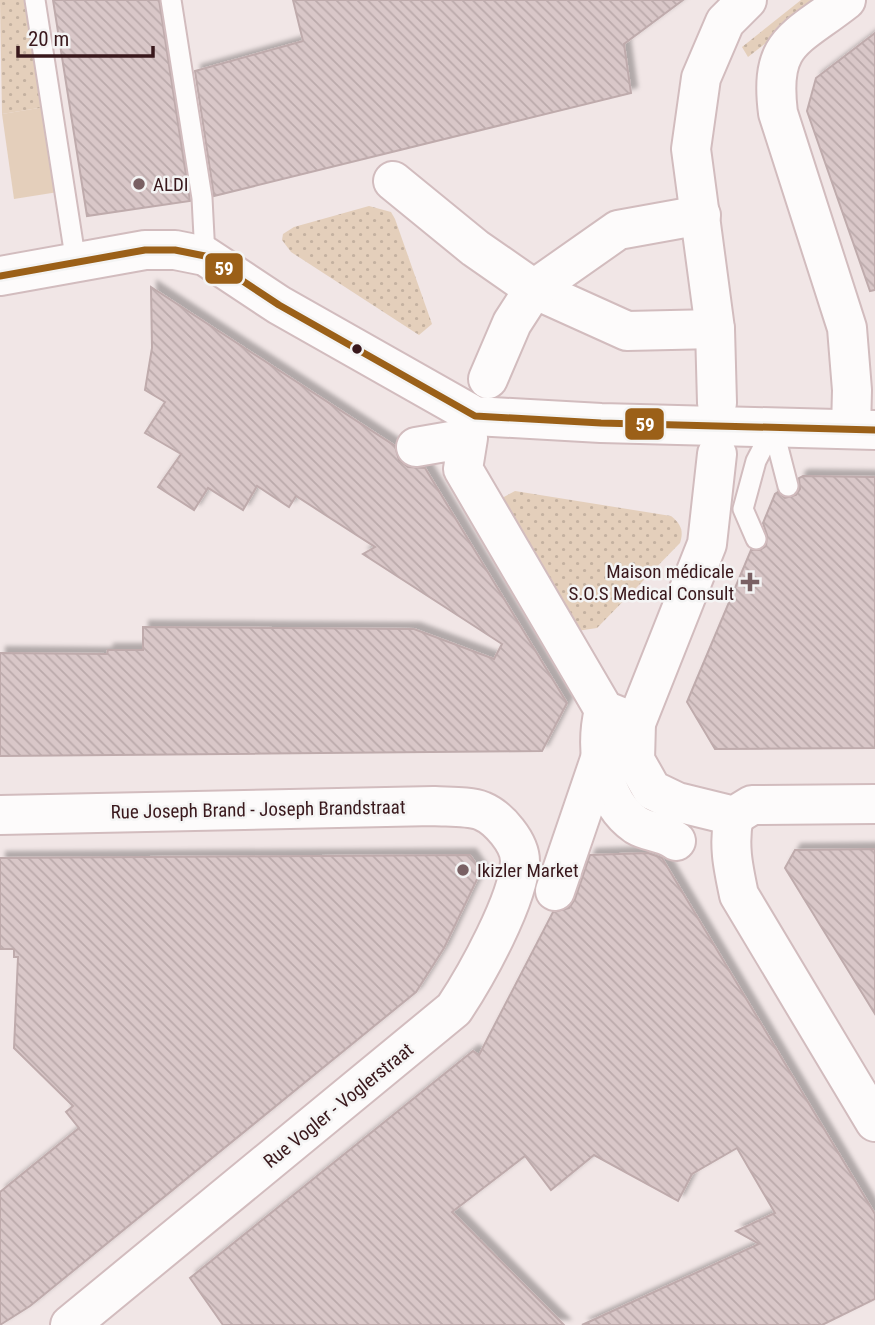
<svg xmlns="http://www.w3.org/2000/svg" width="875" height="1325" viewBox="0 0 875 1325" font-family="'Roboto Condensed',sans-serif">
<defs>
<pattern id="garden-dots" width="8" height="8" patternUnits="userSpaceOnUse" patternTransform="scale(1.75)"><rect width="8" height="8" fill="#e4cfbb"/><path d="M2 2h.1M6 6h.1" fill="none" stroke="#c4b1a0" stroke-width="1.8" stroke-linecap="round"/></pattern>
<pattern id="building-back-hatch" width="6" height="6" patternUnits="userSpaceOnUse" patternTransform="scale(1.75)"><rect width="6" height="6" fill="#d9c7c8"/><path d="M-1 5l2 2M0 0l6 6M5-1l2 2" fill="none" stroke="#bbaaab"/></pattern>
<filter id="shadow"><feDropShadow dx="6" dy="-6" stdDeviation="2" flood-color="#0004"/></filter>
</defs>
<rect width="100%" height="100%" fill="#f1e6e6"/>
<path fill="#e4cfbb" d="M45,107L58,192L14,199L2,114Z"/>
<g fill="url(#garden-dots)">
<path d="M0,0H28L45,107L2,114Z"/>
<path d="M801,0H821L748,57L742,47Z"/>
<path d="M369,206L391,212L395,219L432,324L419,335L291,252L282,240L283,234L294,227Z"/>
<path d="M515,491L671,516C681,524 684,531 680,543L597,628L577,631L502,498Z"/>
</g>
<g fill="url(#building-back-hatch)" stroke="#bfabac" stroke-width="2" filter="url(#shadow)">
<path d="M53,0H159L190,201L87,216Z"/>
<path d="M293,0H683L624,44L631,93L214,196L195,71L303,41Z"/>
<path d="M875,33V290L870,291L807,111L816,78Z"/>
<path d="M151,287L395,446L399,460L408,467L425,468L567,703L542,751L0,756V653L107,654L108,650H143V627L414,629L494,659L502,644L363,554L375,547L296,496L289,507L257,486L243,510L208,488L194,510L158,487L181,454L145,433L165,402L145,390L152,348Z"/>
<path d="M803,476L875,477V748L715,749L687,702L751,550H760L766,546L767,535L763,523L775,494L778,492L785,498L796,495L800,489L799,478Z"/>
<path d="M875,849V1014L785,868L795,850Z"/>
<path d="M648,853L662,858L875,1214V1299L822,1325H582L759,1244L736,1231L775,1213L737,1148L692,1174L678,1201L594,1155L551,1190L525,1156L452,1212L564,1325H223L190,1278L473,1051L479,1055L553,912L569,908L575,899L590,855Z"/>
<path d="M470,855L481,871L444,948L416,992L30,1306L0,1325V1192L79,1128L66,1112L73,1106L14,1048L18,957H14V949H0V858Z"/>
</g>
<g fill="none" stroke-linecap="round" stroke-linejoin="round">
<g stroke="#d2bcbe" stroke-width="23">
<g id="lane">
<path d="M35,0L76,263"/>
<path d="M171,0L202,198L205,256"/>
<path d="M756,539L743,509L756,461L773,428L788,486"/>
</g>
</g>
<g stroke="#d2bcbe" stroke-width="42">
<g id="street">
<path d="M846,0C795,40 769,41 778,113L847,328L852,390L851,429"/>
<path d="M393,181L475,248L534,289L627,331L715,329"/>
<path d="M0,276L145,250H175L205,256L279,305L475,416L601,423L875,430"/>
<path d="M488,379L512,323L534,289L618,230L701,215"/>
<path d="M717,403L715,329L691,149L701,78L725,22L747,0"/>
<path d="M416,447L468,438L463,469L604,710L636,723"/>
<path d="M717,454L707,544L636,723L635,760L652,790L677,802L734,816L752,805L875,804"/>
<path d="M604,710C595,747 601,801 636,825C649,833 663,831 676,841"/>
<path d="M0,815L434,806C448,807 469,806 482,811C499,818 520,843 520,861C519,899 476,976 454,1009L70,1325"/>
<path d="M734,816C728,844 733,867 739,895L875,1122"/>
<path d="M555,891L600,759"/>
</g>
</g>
<use href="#lane" stroke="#fdfbfb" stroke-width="19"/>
<use href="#street" stroke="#fdfbfb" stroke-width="38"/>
<g stroke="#f4f4f4" stroke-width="12">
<path id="bus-1" d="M0,276L145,250H175L205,256L279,305L475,416L601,423L875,430"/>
</g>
<use href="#bus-1" stroke="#9b6018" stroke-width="7"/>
</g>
<g fill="#796063" stroke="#f4f4f4" stroke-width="2.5">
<circle cx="139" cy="184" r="7"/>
<path d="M746.5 571.5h7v7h7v7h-7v7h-7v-7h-7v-7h7z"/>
<circle cx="463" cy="870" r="7"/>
</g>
<circle fill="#39181c" stroke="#f4f4f4" stroke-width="2.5" cx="357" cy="349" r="6"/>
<g text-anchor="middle" stroke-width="5" stroke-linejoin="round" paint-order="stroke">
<g font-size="19" fill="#39181c" stroke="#f4f4f4" text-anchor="start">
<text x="153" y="191">ALDI</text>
<text x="734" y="578" text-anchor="end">Maison médicale<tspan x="734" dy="22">S.O.S Medical Consult</tspan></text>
<text x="477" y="877">Ikizler Market</text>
</g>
<g font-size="19" fill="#39181c" stroke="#f4f4f4">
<text transform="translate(258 809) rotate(-1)" y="7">Rue Joseph Brand - Joseph Brandstraat</text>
<text transform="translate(338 1105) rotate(-39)" y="7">Rue Vogler - Voglerstraat</text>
</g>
</g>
<g stroke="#f4f4f4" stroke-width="2.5">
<rect x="204" y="252" width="40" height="33" rx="7" fill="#9b6018"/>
<rect x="624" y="407" width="41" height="34" rx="7" fill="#9b6018"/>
</g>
<g font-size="19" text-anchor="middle" font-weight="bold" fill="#fff">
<text x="224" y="275">59</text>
<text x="645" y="431">59</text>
</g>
<path d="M18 46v10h135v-10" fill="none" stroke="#39181c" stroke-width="3.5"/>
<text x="28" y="46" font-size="21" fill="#39181c" stroke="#f4f4f4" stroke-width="5" paint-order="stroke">20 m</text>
</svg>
